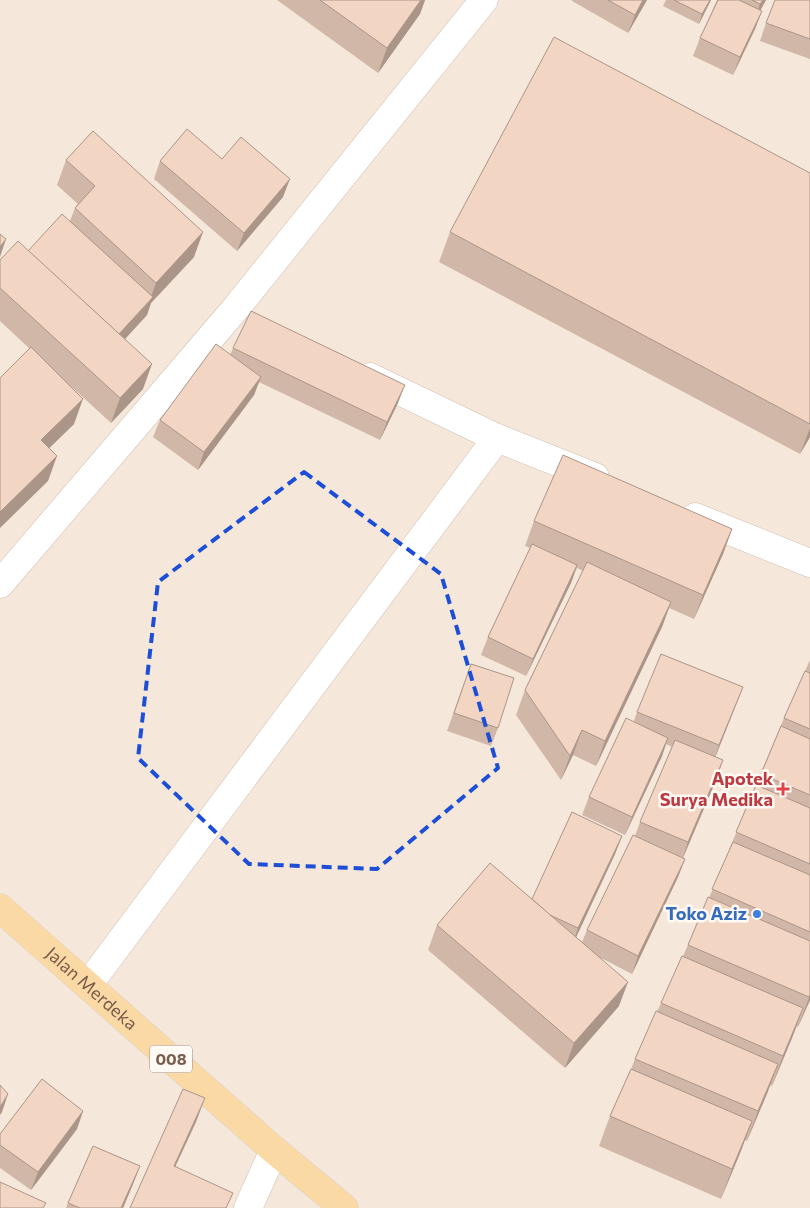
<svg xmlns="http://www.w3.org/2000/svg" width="810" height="1208" viewBox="0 0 810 1208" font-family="Commissioner,sans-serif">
<rect width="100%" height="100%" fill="#fdf6ec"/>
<rect fill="#f5e8da" x="0" y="0" width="810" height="1208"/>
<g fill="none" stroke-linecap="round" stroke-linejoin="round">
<g stroke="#d1beb0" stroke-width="29">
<g id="street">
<path d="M370,377L497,438L595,477"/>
<path d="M695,517L810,563"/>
<path d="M0,584L236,308L484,0"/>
<path d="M88,985L497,438"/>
<path d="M248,1208L274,1150"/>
</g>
</g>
<g stroke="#dad1cd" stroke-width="29">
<g id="primary">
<path id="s1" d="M0,908L274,1150L344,1208"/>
</g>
</g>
<use href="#street" stroke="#fff" stroke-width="28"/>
<use href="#primary" stroke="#fbd9a5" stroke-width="28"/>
</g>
<g fill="#d1b7a8">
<path d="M277,0H425L420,14L378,73Z"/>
<path d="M572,0H647L628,33L572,1Z"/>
<path d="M666,0H711L699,24L663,6Z"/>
<path d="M717,0H766L760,10L762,11L755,29L733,75L693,56L700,38Z"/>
<path d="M810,0V59L760,41L766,23Z"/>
<path d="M66,160L194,257L151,303L147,315L125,339L143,389L111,423L62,378L74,424L49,448L48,481L30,349L0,321V260L28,251L70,221L75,208L78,204L57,185Z"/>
<path d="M160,161L283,197L237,251L154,179Z"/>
<path d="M810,173V437L800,454L439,262L450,232Z"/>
<path d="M233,348L398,403L380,440L259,382L254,395L198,470L153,437L160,420L230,355Z"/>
<path d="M534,521L732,529L723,554L694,619L669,608L662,627L596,766L573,755L561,780L516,715L525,690L583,571L577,568L571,583L526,676L481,655L488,637L530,548L525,546Z"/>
<path d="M810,660V1000L798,1027L797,1026L772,1086L770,1085L747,1141L745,1140L721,1199L599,1146L610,1116L631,1069L635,1059L683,956L688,945L709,898L784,718Z"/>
<path d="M471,664L498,728L491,746L447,731Z"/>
<path d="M743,687L715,757L717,778L683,858L685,859L678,877L632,974L601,958L619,1006L565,1068L428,950L437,925L532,899L622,836L615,854L576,937L582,942L587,930L635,836L640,822L672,747L666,744L662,756L625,835L582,815L589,797L634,721L637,712Z"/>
<path d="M83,1111L77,1129L31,1190L0,1168V1134Z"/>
<path d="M140,1166L133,1184L123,1208H66L68,1203Z"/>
</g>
<g fill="#aa9588">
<path d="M421,0H425L420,14L378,73L387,48Z"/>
<path d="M643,0H647L628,33L635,15Z"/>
<path d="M710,0H711L699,24L702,14Z"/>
<path d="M763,0H766L754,22L760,4Z"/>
<path d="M762,11L755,29L733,75L740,57Z"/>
<path d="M290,179L283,197L237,251L244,233Z"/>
<path d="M203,232L194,257L151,303L147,315L113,352L119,334L149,302L156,283Z"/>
<path d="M6,239L0,257V247Z"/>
<path d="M152,364L143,389L111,423L120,398Z"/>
<path d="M261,377L254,395L198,470L204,452Z"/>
<path d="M405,385L398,403L380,440L387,422Z"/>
<path d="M83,399L74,424L32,465L41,440Z"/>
<path d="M810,428V437L800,454Z"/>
<path d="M57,456L48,481L0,528V512Z"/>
<path d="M732,529L723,554L694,619L703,595Z"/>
<path d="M577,565L571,583L526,676L533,659Z"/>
<path d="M671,602L662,627L596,766L605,741Z"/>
<path d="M743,687L736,705L713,763L719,745Z"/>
<path d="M582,730L573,755L561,780L570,756Z"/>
<path d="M668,738L662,756L625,835L632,817Z"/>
<path d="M723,760L717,778L682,860L688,842Z"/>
<path d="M622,836L615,854L572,946L578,928Z"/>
<path d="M685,859L678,877L632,974L638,956Z"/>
<path d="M628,982L619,1006L565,1068L574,1043Z"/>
<path d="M810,995V1000L798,1027Z"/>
<path d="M803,1008L792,1038L772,1086L783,1056Z"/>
<path d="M778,1064L767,1094L747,1141L758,1111Z"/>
<path d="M8,1094L2,1112L0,1115V1107Z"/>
<path d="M205,1098L196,1122L164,1191L174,1166Z"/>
<path d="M83,1111L77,1129L31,1190L38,1172Z"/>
<path d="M752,1121L741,1151L721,1199L732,1169Z"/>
<path d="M140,1166L133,1184L123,1208H121Z"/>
</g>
<g fill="#f3d5c3" stroke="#aa9588">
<path d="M320,0H421L387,48Z"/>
<path d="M608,0H643L635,15Z"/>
<path d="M674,0H710L702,14Z"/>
<path d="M718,0H739L762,11L740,57L700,38Z"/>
<path d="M752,0H763L760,4Z"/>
<path d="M775,0H810V39L766,23Z"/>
<path d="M554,37L810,173V424L450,232Z"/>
<path d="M187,129L222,159L241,137L290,179L244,233L160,161Z"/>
<path d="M93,131L203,232L156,283L75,208L95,186L66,160Z"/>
<path d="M62,214L153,297L119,334L28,251Z"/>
<path d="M0,234L6,239L0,247Z"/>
<path d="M18,241L152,364L120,398L0,288V260Z"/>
<path d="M251,311L405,385L387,422L233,348Z"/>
<path d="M216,344L261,377L204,452L160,420Z"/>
<path d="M31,347L83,399L41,440L57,456L0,512V378Z"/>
<path d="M563,455L732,529L703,595L534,521Z"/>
<path d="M532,544L577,565L533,659L488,637Z"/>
<path d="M587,562L671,602L605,741L582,730L570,756L525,690Z"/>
<path d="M661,654L743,687L719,745L637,712Z"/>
<path d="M471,664L514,678L498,728L454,713Z"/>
<path d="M805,671L810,673V729L784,718Z"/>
<path d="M626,718L668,738L632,817L589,797Z"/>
<path d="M781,726L810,739V795L761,774Z"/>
<path d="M675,740L723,760L688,842L640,822Z"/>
<path d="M756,785L810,808V864L736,832Z"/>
<path d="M572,812L622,836L578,928L550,915L532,899Z"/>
<path d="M633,835L685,859L638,956L587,930Z"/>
<path d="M733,842L810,875V932L712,889Z"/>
<path d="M490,863L628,982L574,1043L437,925Z"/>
<path d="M708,897L810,941V995L809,997L688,945Z"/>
<path d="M682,956L803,1008L783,1056L661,1003Z"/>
<path d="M656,1011L778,1064L758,1111L635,1059Z"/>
<path d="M631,1069L752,1121L732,1169L610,1116Z"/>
<path d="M42,1079L83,1111L38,1172L0,1145V1134Z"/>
<path d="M0,1085L8,1094L0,1107Z"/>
<path d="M183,1089L205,1098L174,1166L233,1193L226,1208H130Z"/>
<path d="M93,1146L140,1166L121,1208H80L68,1203Z"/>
<path d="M0,1182L46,1203L43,1208H0Z"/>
</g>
<path fill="none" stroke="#1d4ed8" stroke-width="4" stroke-dasharray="10 6" stroke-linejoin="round" d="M304,472L441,574L498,768L377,869L249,864L138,758L158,582Z"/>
<path fill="#e0444e" stroke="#fffaf3" stroke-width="2" d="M780.5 781.5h5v5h5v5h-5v5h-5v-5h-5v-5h5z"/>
<circle fill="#3f7fe0" stroke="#fffaf3" stroke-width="2" cx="757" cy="914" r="5"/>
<g text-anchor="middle" stroke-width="5" stroke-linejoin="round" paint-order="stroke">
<rect fill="#fffaf3" stroke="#a28b7f" stroke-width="1" x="150" y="1045.5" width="42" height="27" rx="4"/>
<g font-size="16" font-weight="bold" fill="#7a5c4d">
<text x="171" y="1065">008</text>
</g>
<g font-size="18" font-weight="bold" fill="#be3a42" stroke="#fffaf3" text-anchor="end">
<text x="773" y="785">Apotek<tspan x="773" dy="21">Surya Medika</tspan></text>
</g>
<g font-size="18" font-weight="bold" fill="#366cbe" stroke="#fffaf3" text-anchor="end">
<text x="747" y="920">Toko Aziz</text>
</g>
<g font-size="18" fill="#7a5c4d" stroke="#fffaf3">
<text dy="6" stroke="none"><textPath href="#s1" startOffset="122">Jalan Merdeka</textPath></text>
</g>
</g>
</svg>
